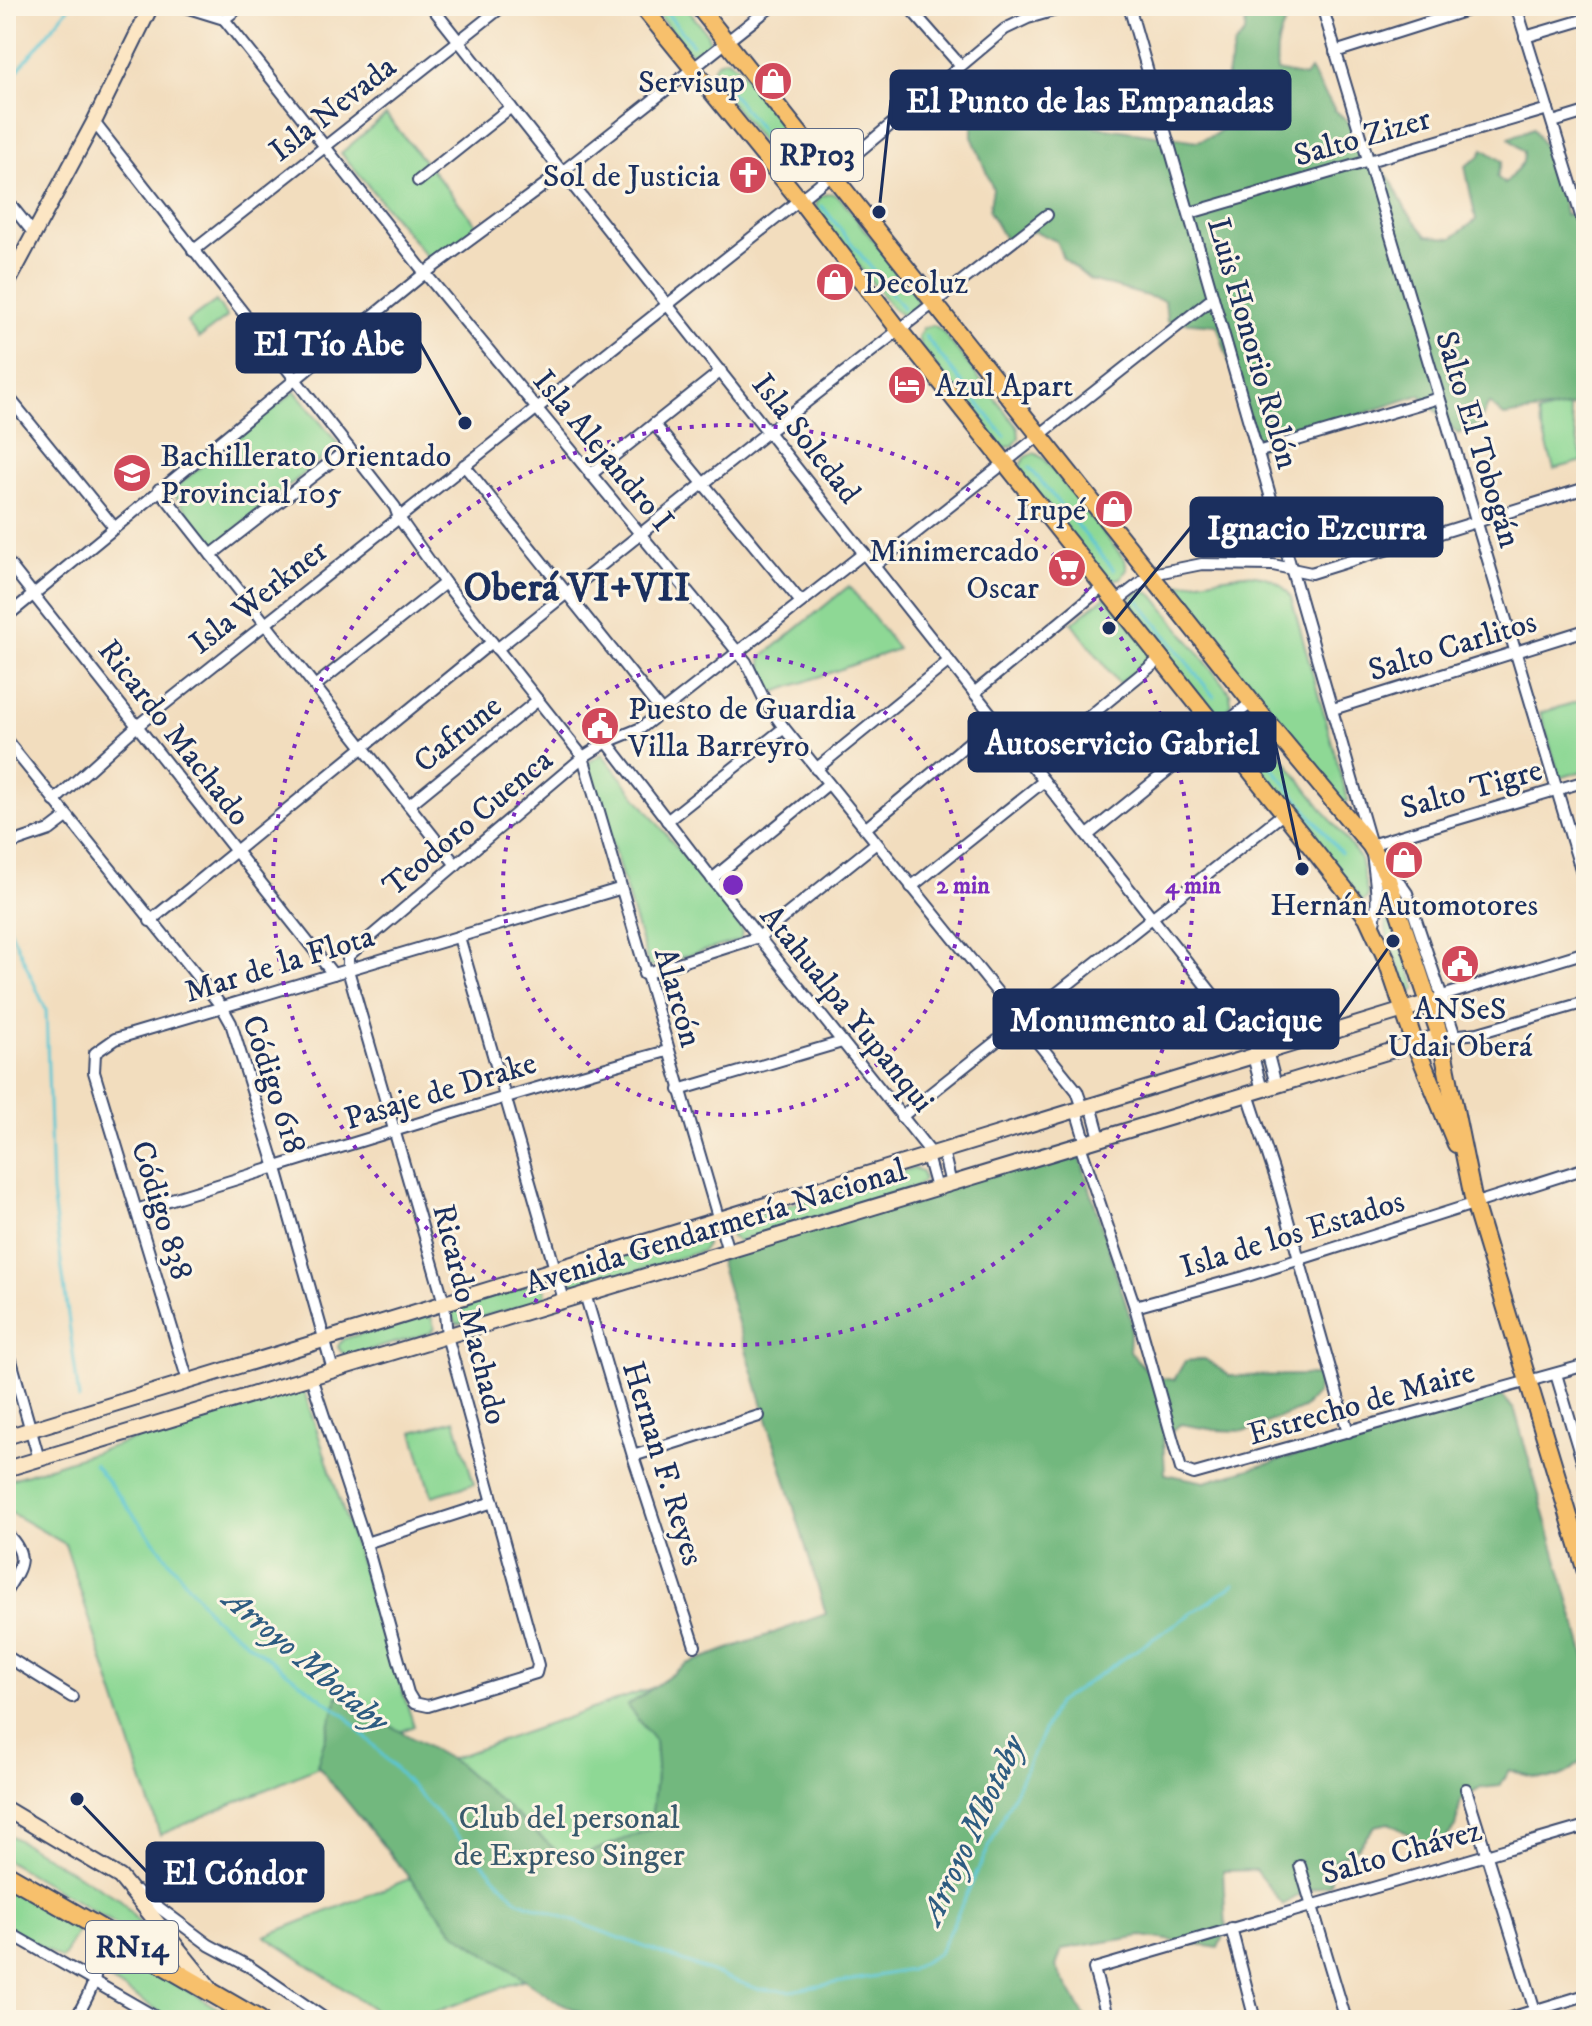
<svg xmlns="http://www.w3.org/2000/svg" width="1592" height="2026" viewBox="0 0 1592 2026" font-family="'IM FELL DW Pica',serif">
<rect width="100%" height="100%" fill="#fcf5e5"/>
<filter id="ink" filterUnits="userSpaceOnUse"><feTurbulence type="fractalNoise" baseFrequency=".0125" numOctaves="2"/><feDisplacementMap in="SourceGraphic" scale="16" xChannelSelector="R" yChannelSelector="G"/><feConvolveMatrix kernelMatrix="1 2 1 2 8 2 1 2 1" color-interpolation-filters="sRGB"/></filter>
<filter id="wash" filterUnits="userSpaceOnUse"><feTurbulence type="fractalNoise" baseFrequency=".006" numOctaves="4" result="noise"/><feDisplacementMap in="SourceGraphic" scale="32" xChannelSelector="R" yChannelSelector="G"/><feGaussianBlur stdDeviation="1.8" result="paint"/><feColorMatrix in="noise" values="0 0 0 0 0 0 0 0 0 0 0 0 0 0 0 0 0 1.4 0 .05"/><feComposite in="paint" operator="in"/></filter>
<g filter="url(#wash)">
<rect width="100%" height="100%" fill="#f2ddbe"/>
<g fill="#8ed895" stroke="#54847a" stroke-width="2">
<path d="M651,6H685L708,35L710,44L704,53L694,55L686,49Z"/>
<path d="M727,59L736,65L811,162L813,172L807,180L797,182L789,176L714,81L712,71L717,62Z"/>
<path d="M386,115L478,226L433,264L341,153Z"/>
<path d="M831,193L840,198L916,295L917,305L911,314L901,315L893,309L819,215L816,204L821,196Z"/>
<path d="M216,301L227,317L199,338L187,322Z"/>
<path d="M934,325L942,331L1018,428L1019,438L1013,446L1004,448L995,442L921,347L918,337L923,328Z"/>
<path d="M295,391L339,445L215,546L171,491Z"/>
<path d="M1568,406L1583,461L1554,469L1538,414Z"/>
<path d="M1035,453L1044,459L1125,560L1127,569L1121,578L1111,580L1103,574L1023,475L1020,465L1026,456Z"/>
<path d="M1244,574C1265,575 1280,579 1291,597L1348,800L1341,805L1173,591L1175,585Z"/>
<path d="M849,586L898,649L767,695L761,658Z"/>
<path d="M1145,591L1154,596L1230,693L1231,703L1225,712L1216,713L1207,708L1133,613L1130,603L1135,594Z"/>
<path d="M1106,596L1154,656L1119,684L1072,623Z"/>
<path d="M1586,699V770L1560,778L1540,713Z"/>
<path d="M1249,720L1258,725L1360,858L1368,897L1362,902L1346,878L1338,872L1236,742L1234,732L1239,723Z"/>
<path d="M602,754L742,929L741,940L649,967L588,763Z"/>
<path d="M1382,900L1394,922L1416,988L1410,995L1388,941Z"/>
<path d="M913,1168L922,1171L924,1180L917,1186L738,1241L731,1237L728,1228L732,1222Z"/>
<path d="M698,1233L704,1236L706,1246L702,1251L581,1288L574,1284L571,1275L575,1269Z"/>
<path d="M538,1282L544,1286L546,1295L543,1300L457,1324L451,1314L455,1306Z"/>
<path d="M425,1315L432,1318L434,1328L430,1333L345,1357L338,1346L343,1339Z"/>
<path d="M302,1385L414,1726L160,1835L65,1544L6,1510V1481Z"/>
<path d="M455,1420L474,1484L432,1496L413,1432Z"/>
<path d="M703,1670L689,1919L413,2020H390L265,1936L462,1858L430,1766Z"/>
<path d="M6,1833L119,1899L165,1953L6,1860Z"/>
<path d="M6,1882L81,1925L62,1959L6,1927Z"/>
<path d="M95,1934L230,2016L228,2020H173L103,1976L89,1939Z"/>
</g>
<g fill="#72b87e" stroke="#46746e" stroke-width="2">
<path d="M1243,6H1287L1291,14C1278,33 1275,48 1277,71L1305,77L1310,70L1335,110L1346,120L1392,182L1406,210L1427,236L1452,238L1476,220L1465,166L1479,157L1483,149L1502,161L1497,177L1505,184L1523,162L1524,152L1509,138L1533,128L1559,171L1565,215L1586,209V396L1575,406L1504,416L1489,403L1478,425L1458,434L1420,395L1257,449L1217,325L1167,321L1165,301L1090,280L1063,258L1056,241L1035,231L1006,241L989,211L993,189L972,136V109L1198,141L1214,135L1230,123L1234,91L1224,88L1234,46L1245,33L1246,9Z"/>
<path d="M1076,1144L1131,1320L1129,1351L1153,1377L1174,1380L1185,1361L1205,1359L1230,1376L1320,1375L1317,1394L1303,1408L1247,1431L1215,1430L1181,1424L1163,1437L1165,1474L1205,1482L1502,1395L1515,1411L1586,1660L1584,1758C1560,1786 1541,1780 1509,1770L1500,1786L1481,1788L1461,1800L1455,1827L1437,1850L1389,1823L1375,1826L1358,1847L1334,1861L1330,1884L1306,1891L1283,1905L1255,1870L1223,1871L1226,1929L1218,1948L1142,1936L1062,1949L1056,1967L1087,2020H597L553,1999L454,1932L317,1765L338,1696L458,1764L568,1861L650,1829L657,1767L655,1741L627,1706L687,1664L826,1614L719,1260Z"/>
</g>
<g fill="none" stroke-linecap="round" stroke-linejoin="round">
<g stroke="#5bc6d4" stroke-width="3">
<path d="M661,6L693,45"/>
<path d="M716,74L799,177"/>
<path d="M6,85L70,6"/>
<path d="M822,206L903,308"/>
<path d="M925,336L1005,437"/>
<path d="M1029,467L1114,570"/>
<path d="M1139,601L1214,697"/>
<path d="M1247,736L1341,853"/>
<path d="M6,920L46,1010L52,1192L79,1399"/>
<path d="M94,1464L213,1617L348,1718L517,1900L758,1989L790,1991L910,1970L939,1953L1057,1703L1235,1584"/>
</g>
</g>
</g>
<g filter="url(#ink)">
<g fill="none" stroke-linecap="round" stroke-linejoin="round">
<g stroke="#3b496c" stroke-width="14">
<g id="street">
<path d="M182,6L224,19"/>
<path d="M431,6L1260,1054"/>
<path d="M908,6L960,65"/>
<path d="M1129,6L1369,838"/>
<path d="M1322,6L1586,887"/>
<path d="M1516,6L1586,232"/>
<path d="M224,19L425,273L746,662L764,699L784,728L1077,1091L1083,1108"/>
<path d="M224,19L241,6"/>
<path d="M1525,37L1586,19"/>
<path d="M1335,52L1480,6"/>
<path d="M94,122L395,507L399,518L445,583L583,757L728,1251"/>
<path d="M1553,122L1586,112"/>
<path d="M418,181L511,107"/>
<path d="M6,199L34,234"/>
<path d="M1190,213L1548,109"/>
<path d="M193,251L503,6"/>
<path d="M6,394L114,527"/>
<path d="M654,424L801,602"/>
<path d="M1257,452L1439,398"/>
<path d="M464,465L662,712"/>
<path d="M590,475L721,371"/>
<path d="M159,489L456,865"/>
<path d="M211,555L349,448"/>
<path d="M6,560L333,974"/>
<path d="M874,566L1213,298"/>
<path d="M1117,601L1152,574L1202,564L1273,565L1311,573L1586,488"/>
<path d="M6,617L425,273L562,172L772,6"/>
<path d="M497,649L769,431L1047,215"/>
<path d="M315,686L445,583"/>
<path d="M974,693L1104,586"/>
<path d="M1333,709L1586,630"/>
<path d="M6,740L222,1007L231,1023L276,1168L333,1370"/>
<path d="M607,742L706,871L932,1154"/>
<path d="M1031,764L1161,658"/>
<path d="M816,769L949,661"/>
<path d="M54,801L137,726L832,174L1005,29L1028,18L1070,6"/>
<path d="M409,805L538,700"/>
<path d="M667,821L784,728"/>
<path d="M865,829L996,720"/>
<path d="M1088,835L1252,702"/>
<path d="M6,845L50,830L67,817"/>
<path d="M1370,845L1586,781"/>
<path d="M1372,854C1375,878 1380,903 1373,927"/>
<path d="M1388,875L1400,883L1407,893L1455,1036"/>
<path d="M712,879L828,784"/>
<path d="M911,887L1044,781"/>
<path d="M150,921L492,642"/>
<path d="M459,937L564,1300"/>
<path d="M644,974L759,937L875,844"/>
<path d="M1439,997L1586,952"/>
<path d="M1449,1036L1478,1033L1586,1002"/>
<path d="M1267,1051L1276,1085"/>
<path d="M1253,1056L1262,1090"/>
<path d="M679,1090L842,1042"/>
<path d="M1248,1094L1278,1185L1348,1432"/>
<path d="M1091,1105L1100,1138"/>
<path d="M1076,1110L1086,1143"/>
<path d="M901,1117L1284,813"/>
<path d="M1080,1145L1135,1307L1244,1277L1586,1168"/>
<path d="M943,1151L951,1184"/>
<path d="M927,1156L936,1188"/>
<path d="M136,1210C313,1156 489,1100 667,1051"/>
<path d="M585,1294L633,1456L695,1646"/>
<path d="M1135,1307L1181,1469L1194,1474L1586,1365"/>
<path d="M6,1343L39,1459"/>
<path d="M1556,1374L1586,1474"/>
<path d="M311,1377L366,1543L408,1693L414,1703L428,1706L536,1673L538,1665L447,1336L444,1303L348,970V956L583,757L607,742L641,728L864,553"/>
<path d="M188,1381L94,1072L95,1053L115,1039L619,889"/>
<path d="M633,1456L759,1416"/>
<path d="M6,1533C30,1556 21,1567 6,1591"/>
<path d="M366,1543L493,1502"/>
<path d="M6,1656L72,1697"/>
<path d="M1466,1789L1538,2020"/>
<path d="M1300,1866L1346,2020"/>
<path d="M137,1891L209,1945L250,1967L327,2020"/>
<path d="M1231,1928L1255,2020"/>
<path d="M6,1931L161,2020"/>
<path d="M75,2020C99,1976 101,1973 89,1924"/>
<path d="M1108,2020L1094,1969L1586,1826"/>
<path d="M1503,2020L1586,1995"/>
</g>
</g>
<g stroke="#3b496c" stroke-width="18">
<g id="secondary">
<path d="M6,286L94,122L151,6"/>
<path d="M6,1437L1430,1002"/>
<path d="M6,1469L1440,1036"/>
<path d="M6,1809L120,1877L210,1988"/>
</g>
</g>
<g stroke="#3b496c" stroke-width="20">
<g id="primary">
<path d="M642,6L799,199L900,331L1367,917L1386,958L1415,1044L1456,1144"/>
<path d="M698,6L1269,724L1370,845L1386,874L1440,1036L1474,1203L1586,1572"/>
</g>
</g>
<g stroke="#3b496c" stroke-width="22">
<path id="highway" d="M6,1874L259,2020"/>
</g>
<use href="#street" stroke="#fff" stroke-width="10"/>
<use href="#secondary" stroke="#fce6c4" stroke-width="14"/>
<use href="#primary" stroke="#f7c06c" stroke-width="16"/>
<use href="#highway" stroke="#f7c06c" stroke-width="18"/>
</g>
</g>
<g fill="none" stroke="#7b2cbf" stroke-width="4" stroke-dasharray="4 8">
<circle cx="733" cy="885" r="230"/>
<circle cx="733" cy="885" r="460"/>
</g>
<defs>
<g id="shop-disc" transform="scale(2)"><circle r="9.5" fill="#d1495b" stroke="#fcf5e5"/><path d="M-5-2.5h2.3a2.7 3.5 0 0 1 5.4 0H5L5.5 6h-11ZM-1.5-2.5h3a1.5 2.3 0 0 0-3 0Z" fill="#fff"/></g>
<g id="church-disc" transform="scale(2)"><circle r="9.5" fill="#d1495b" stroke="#fcf5e5"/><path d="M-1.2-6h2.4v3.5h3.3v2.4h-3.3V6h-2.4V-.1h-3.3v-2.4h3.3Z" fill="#fff"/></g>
<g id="hotel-disc" transform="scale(2)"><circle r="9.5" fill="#d1495b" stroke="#fcf5e5"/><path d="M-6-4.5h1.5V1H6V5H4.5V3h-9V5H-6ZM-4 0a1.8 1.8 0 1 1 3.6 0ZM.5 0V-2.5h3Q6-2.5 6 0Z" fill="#fff"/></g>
<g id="school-disc" transform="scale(2)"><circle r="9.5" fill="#d1495b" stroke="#fcf5e5"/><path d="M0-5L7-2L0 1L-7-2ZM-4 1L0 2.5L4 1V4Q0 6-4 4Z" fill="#fff"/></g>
<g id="supermarket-disc" transform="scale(2)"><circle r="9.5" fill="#d1495b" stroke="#fcf5e5"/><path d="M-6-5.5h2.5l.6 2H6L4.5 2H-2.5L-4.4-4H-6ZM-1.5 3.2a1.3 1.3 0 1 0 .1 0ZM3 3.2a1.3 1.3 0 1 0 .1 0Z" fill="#fff"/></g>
<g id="civic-disc" transform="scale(2)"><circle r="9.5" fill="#d1495b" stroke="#fcf5e5"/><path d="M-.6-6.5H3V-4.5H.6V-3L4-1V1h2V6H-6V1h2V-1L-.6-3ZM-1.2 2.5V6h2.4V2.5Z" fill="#fff"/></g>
</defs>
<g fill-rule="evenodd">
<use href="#shop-disc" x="773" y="81"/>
<use href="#church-disc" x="748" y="175"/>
<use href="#shop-disc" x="835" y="282"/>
<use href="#hotel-disc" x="907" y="385"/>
<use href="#school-disc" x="132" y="473"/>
<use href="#shop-disc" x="1114" y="509"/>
<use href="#supermarket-disc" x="1067" y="568"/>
<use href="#civic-disc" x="600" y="726"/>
<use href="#shop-disc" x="1404" y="860"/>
<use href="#civic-disc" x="1460" y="964"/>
</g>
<g text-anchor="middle" stroke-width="6" stroke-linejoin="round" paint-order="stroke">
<g fill="#fcf5e5" stroke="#5e6a86" stroke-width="2">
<rect x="771" y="129" width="92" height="52" rx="6"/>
<rect x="86" y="1921" width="92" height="52" rx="6"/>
</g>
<g font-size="30" font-weight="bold" fill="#1b2f5e">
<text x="817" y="165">RP103</text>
<text x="132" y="1957">RN14</text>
</g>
<g font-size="32" fill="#1b2f5e" stroke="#fcf5e5" text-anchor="end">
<text x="745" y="92">Servisup</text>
<text x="720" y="186">Sol de Justicia</text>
<text x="863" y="293" text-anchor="start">Decoluz</text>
<text x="935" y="396" text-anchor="start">Azul Apart</text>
<text x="160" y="466" text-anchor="start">Bachillerato Orientado<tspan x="160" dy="37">Provincial 105</tspan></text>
<text x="1086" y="520">Irupé</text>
<text x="1039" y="561">Minimercado<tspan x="1039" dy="37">Oscar</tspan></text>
<text x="628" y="719" text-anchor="start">Puesto de Guardia<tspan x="628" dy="37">Villa Barreyro</tspan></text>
<text x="1404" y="915" text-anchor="middle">Hernán Automotores</text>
<text x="1460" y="1019" text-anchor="middle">ANSeS<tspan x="1460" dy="37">Udai Oberá</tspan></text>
</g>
<g font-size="32" fill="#1b2f5e" stroke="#fcf5e5">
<text transform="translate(332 108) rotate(-38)" y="11">Isla Nevada</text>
<text transform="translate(1362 136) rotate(-16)" y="11">Salto Zizer</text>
<text transform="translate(1254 343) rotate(74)" y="11">Luis Honorio Rolón</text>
<text transform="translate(807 438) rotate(52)" y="11">Isla Soledad</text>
<text transform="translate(1479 439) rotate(73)" y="11">Salto El Tobogán</text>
<text transform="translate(604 450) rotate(50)" y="11">Isla Alejandro I</text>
<text transform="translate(258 596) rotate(-38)" y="11">Isla Werkner</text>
<text transform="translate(1452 645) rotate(-17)" y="11">Salto Carlitos</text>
<text transform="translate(175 732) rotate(52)" y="11">Ricardo Machado</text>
<text transform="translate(457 733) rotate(-39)" y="11">Cafrune</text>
<text transform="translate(1471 788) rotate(-16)" y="11">Salto Tigre</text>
<text transform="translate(467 822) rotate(-40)" y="11">Teodoro Cuenca</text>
<text transform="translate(279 963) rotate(-17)" y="11">Mar de la Flota</text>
<text transform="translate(679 997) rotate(74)" y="11">Alarcón</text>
<text transform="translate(848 1008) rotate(51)" y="11">Atahualpa Yupanqui</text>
<text transform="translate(275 1084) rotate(72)" y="11">Código 618</text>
<text transform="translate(440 1090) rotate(-17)" y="11">Pasaje de Drake</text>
<text transform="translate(163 1210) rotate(73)" y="11">Código 838</text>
<text transform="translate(715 1226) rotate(-17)" y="11">Avenida Gendarmería Nacional</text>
<text transform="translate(1292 1233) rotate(-17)" y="11">Isla de los Estados</text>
<text transform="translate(471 1314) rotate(76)" y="11">Ricardo Machado</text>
<text transform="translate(1361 1402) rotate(-16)" y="11">Estrecho de Maire</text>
<text transform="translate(664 1463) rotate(73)" y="11">Hernan F. Reyes</text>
<text transform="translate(1401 1851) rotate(-16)" y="11">Salto Chávez</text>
</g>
<g font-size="32" fill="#38596c" stroke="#fcf5e5">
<text x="569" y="1828">Club del personal<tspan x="569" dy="37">de Expreso Singer</tspan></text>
</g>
<g font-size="34" font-style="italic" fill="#2e5c81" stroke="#fcf5e5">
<text transform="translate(307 1659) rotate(40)" y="12">Arroyo Mbotaby</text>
<text transform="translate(971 1829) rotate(-65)" y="12">Arroyo Mbotaby</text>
</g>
<g font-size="40" font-weight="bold" fill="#1b2f5e" stroke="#fcf5e5">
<text x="577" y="600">Oberá VI+VII</text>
</g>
</g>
<circle cx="733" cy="885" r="12" fill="#7b2cbf" stroke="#fcf5e5" stroke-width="4"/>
<g font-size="24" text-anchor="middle" font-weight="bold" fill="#7b2cbf" stroke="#fcf5e5" stroke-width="6" stroke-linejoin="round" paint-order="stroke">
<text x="963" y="893">2 min</text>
<text x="1193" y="893">4 min</text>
</g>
<path fill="none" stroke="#1b2f5e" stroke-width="3" d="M879 212L891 100M465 423L420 343M1109 628L1191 527M1302 869L1275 742M1393 941L1338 1019M77 1799L147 1872"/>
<g fill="#1b2f5e" stroke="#fcf5e5" stroke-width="3">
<circle cx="879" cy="212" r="8"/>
<circle cx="465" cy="423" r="8"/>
<circle cx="1109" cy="628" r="8"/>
<circle cx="1302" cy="869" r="8"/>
<circle cx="1393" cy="941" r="8"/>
<circle cx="77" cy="1799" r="8"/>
</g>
<g fill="#1b2f5e" stroke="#1b2f5e" stroke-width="3">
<rect x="891" y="71" width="399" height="58" rx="8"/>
<rect x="237" y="314" width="183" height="58" rx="8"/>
<rect x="1191" y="498" width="251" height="58" rx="8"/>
<rect x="969" y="713" width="306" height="58" rx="8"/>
<rect x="994" y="990" width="344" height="58" rx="8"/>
<rect x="147" y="1843" width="176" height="58" rx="8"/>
</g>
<g font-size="34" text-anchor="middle" font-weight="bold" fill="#fff">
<text x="1090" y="112">El Punto de las Empanadas</text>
<text x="329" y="355">El Tío Abe</text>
<text x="1317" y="539">Ignacio Ezcurra</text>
<text x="1122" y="754">Autoservicio Gabriel</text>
<text x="1166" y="1031">Monumento al Cacique</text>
<text x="235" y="1884">El Cóndor</text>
</g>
<rect width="1592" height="2026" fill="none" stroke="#fcf5e5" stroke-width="32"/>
</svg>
